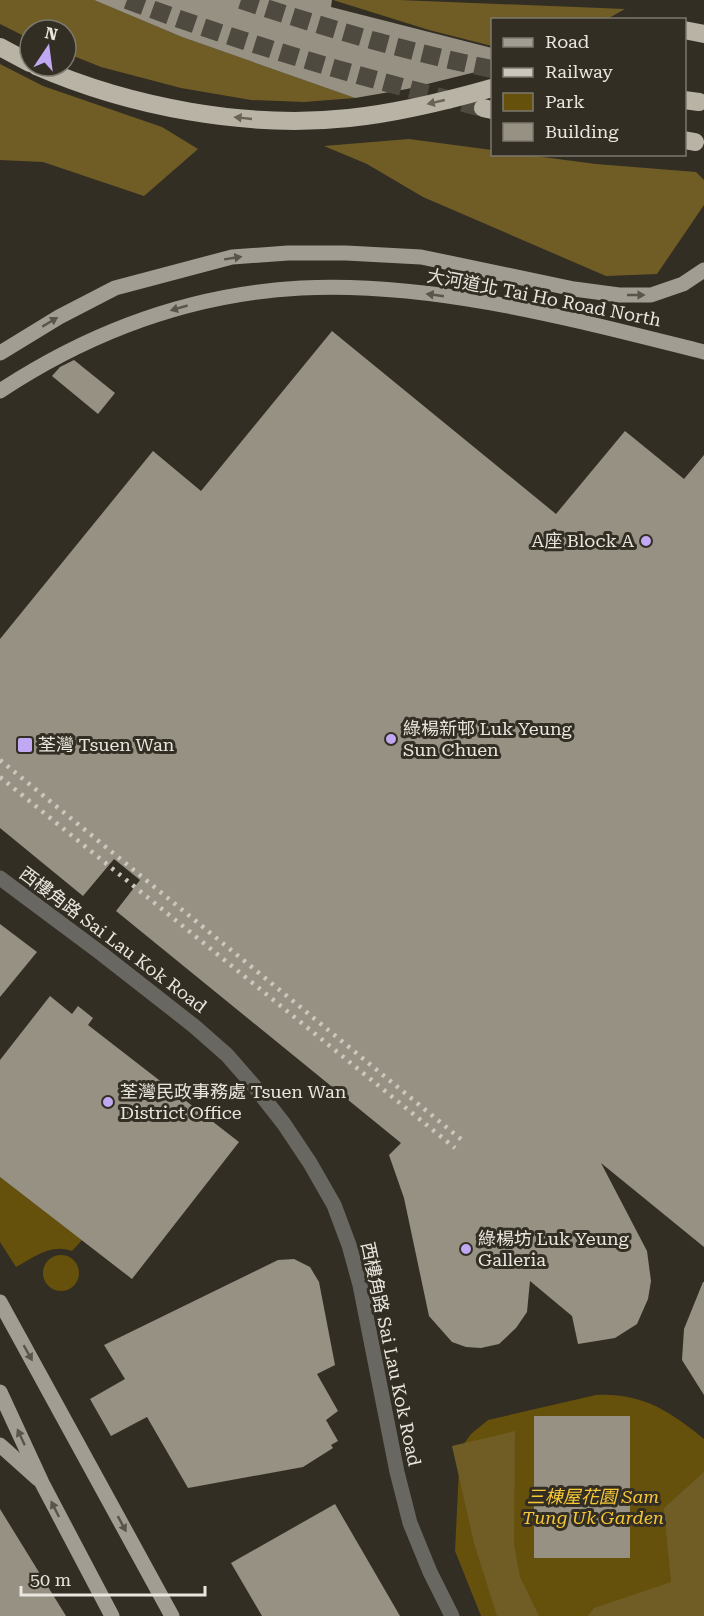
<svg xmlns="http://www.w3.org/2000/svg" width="704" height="1616" viewBox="0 0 704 1616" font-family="'Roboto Serif','Noto Sans TC',serif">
<rect width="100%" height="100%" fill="#332e23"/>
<g fill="#65500c">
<path d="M0,1177L82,1240L72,1251C51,1243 34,1257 16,1267L0,1242Z"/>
<circle cx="61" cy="1273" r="18"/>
<path d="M596,1395C643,1393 669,1411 704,1439V1616H481L455,1551L460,1449L471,1434L488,1420Z"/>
</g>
<g fill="#705d26">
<path d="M0,0H94L182,37L355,98L304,102L251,100L181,88L101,67L66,53V30H30V39L0,24Z"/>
<path d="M333,0H399L625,9L607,19L492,20V46L429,30Z"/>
<path d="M0,64L43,86L162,127L198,149L144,196L43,162L0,160Z"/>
<path d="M409,139L492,150V154L527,155L596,164L696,172L704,180V205L657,274L606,276L423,197L367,164L324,146Z"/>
<path d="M515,1431L514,1544L520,1577L539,1616H497L496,1613L474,1543L452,1446Z"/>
<path d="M704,1472V1616H588L594,1608L671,1582L664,1508Z"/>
</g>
<g fill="#969183">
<path d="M94,0H332L331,7L492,48V68L407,89L355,98L182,37Z"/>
<path d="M332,331L556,514L625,431L684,479L704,455V1247L601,1163L647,1251L651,1281L648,1299L637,1324L615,1338L578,1344L572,1316L530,1281L527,1312L516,1328L499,1344L481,1348L466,1347L452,1342L429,1316L404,1198L389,1155L401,1143L116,911L140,880L114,859L83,896L0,828V639L153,451L201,491Z"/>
<path d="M74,360L115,393L98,414L52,376L60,367Z"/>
<path d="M0,924L37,952L0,997Z"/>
<path d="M50,996L72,1014L78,1006L93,1018L88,1025L239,1142L132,1279L0,1177V1060Z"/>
<path d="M294,1259L310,1267L319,1282L335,1365L317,1374L338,1411L326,1420L338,1441L331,1445L333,1448L303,1467L188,1488L147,1417L111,1436L90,1399L125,1379L104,1345L278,1260Z"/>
<path d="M703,1282H704V1395L682,1360L684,1329Z"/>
<rect x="534" y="1416" width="96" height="142"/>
<path d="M335,1504L400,1616H262L231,1563Z"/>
<path d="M0,1509L66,1616H0Z"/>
</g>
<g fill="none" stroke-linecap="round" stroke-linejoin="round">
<g stroke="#4e4a3f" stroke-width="18" stroke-dasharray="18 9" stroke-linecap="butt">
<path d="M127,0C244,44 363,78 483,108"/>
<path d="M241,0C323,27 407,52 492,69"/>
</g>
<path stroke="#696761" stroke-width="15" d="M0,878L102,954L194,1026L227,1055L255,1087L284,1124L310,1163L334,1205L349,1245L360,1285L397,1472L410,1523L430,1572L452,1616"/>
<g stroke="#a29d92" stroke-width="15">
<path d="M0,353L59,317L115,288L232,257L288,253H346L421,257L574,289L619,295H651L683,284L704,270"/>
<path d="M0,391C91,331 192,294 301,288C434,281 576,320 704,352"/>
<path d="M0,1302L172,1616"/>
<path d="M0,1392L42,1483L112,1616"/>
<path d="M0,1445L38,1479"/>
</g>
<g stroke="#b8b3a5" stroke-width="18">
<path d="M684,30L704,34"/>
<path d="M0,47L30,63"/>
<path d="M36,66C130,107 247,129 349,118C398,113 446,101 492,88"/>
<path d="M684,100L699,102"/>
<path d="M483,108L492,110"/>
<path d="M684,140L695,142"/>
</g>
<g stroke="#cac7bf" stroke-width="4.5" stroke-dasharray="3 6" stroke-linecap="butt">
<path d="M0,760L462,1140"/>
<path d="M0,777L455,1148"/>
</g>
</g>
<defs><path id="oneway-solid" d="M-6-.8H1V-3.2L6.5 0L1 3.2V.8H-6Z" transform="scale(1.5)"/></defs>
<g fill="#686357">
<use href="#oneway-solid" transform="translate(436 102) rotate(167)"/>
<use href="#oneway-solid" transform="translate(243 118) rotate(-174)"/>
</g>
<g fill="#5a554a">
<use href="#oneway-solid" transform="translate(233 258) rotate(-9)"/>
<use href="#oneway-solid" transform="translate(435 295) rotate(-172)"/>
<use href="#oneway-solid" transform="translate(636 295)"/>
<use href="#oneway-solid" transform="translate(179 308) rotate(164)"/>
<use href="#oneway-solid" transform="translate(50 322) rotate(-31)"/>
<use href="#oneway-solid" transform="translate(28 1353) rotate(61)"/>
<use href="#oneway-solid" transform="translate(21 1437) rotate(-115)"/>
<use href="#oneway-solid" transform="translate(55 1509) rotate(-117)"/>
<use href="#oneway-solid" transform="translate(122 1524) rotate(62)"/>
</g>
<g fill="#c1a8f3" stroke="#332e23" stroke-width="2">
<circle cx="646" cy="541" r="6"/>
<circle cx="391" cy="739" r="6"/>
<rect x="17" y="737" width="16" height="16" rx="3"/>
<circle cx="108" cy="1102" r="6"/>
<circle cx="466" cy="1249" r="6"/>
</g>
<g text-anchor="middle" stroke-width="6" stroke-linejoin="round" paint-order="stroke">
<g font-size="18" fill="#e9e6df" stroke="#332e23">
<text transform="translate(544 298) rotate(11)" y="6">大河道北 Tai Ho Road North</text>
<text transform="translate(113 940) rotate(37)" y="6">西樓角路 Sai Lau Kok Road</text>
<text transform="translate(391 1354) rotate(78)" y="6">西樓角路 Sai Lau Kok Road</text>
</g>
<g font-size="18" fill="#e9e6df" stroke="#332e23" text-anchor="start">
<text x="634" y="547" text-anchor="end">A座 Block A</text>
<text x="403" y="735">綠楊新邨 Luk Yeung<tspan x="403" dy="21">Sun Chuen</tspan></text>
<text x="38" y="751">荃灣 Tsuen Wan</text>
<text x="120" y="1098">荃灣民政事務處 Tsuen Wan<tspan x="120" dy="21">District Office</tspan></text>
<text x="478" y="1245">綠楊坊 Luk Yeung<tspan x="478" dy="21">Galleria</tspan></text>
</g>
<g font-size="18" font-style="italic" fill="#f6c737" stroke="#332e23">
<text x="593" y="1503">三棟屋花園 Sam<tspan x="593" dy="21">Tung Uk Garden</tspan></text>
</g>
</g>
<rect x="491" y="18" width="195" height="138" fill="#332e23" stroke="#7c786e" stroke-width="1.5"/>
<rect x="503" y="38" width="30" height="9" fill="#a29d92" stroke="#7c786e" stroke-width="1.5"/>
<text x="545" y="48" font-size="18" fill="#e9e6df">Road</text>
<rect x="503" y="68" width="30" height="9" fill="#cac7bf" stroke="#7c786e" stroke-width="1.5"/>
<text x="545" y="78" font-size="18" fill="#e9e6df">Railway</text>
<rect x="503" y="93" width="30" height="18" fill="#65500c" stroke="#7c786e" stroke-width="1.5"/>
<text x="545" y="108" font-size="18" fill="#e9e6df">Park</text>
<rect x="503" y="123" width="30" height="18" fill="#969183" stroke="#7c786e" stroke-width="1.5"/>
<text x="545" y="138" font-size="18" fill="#e9e6df">Building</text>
<g transform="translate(48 48) rotate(13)"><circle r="28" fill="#332e23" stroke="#7c786e" stroke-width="1.5"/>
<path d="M0-4.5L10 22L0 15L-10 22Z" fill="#c1a8f3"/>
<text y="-9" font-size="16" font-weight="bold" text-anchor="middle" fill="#e9e6df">N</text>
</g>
<path d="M21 1586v9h184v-9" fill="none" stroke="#e9e6df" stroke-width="3"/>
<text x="30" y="1586" font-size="18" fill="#e9e6df" stroke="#332e23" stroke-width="4.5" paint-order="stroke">50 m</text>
</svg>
